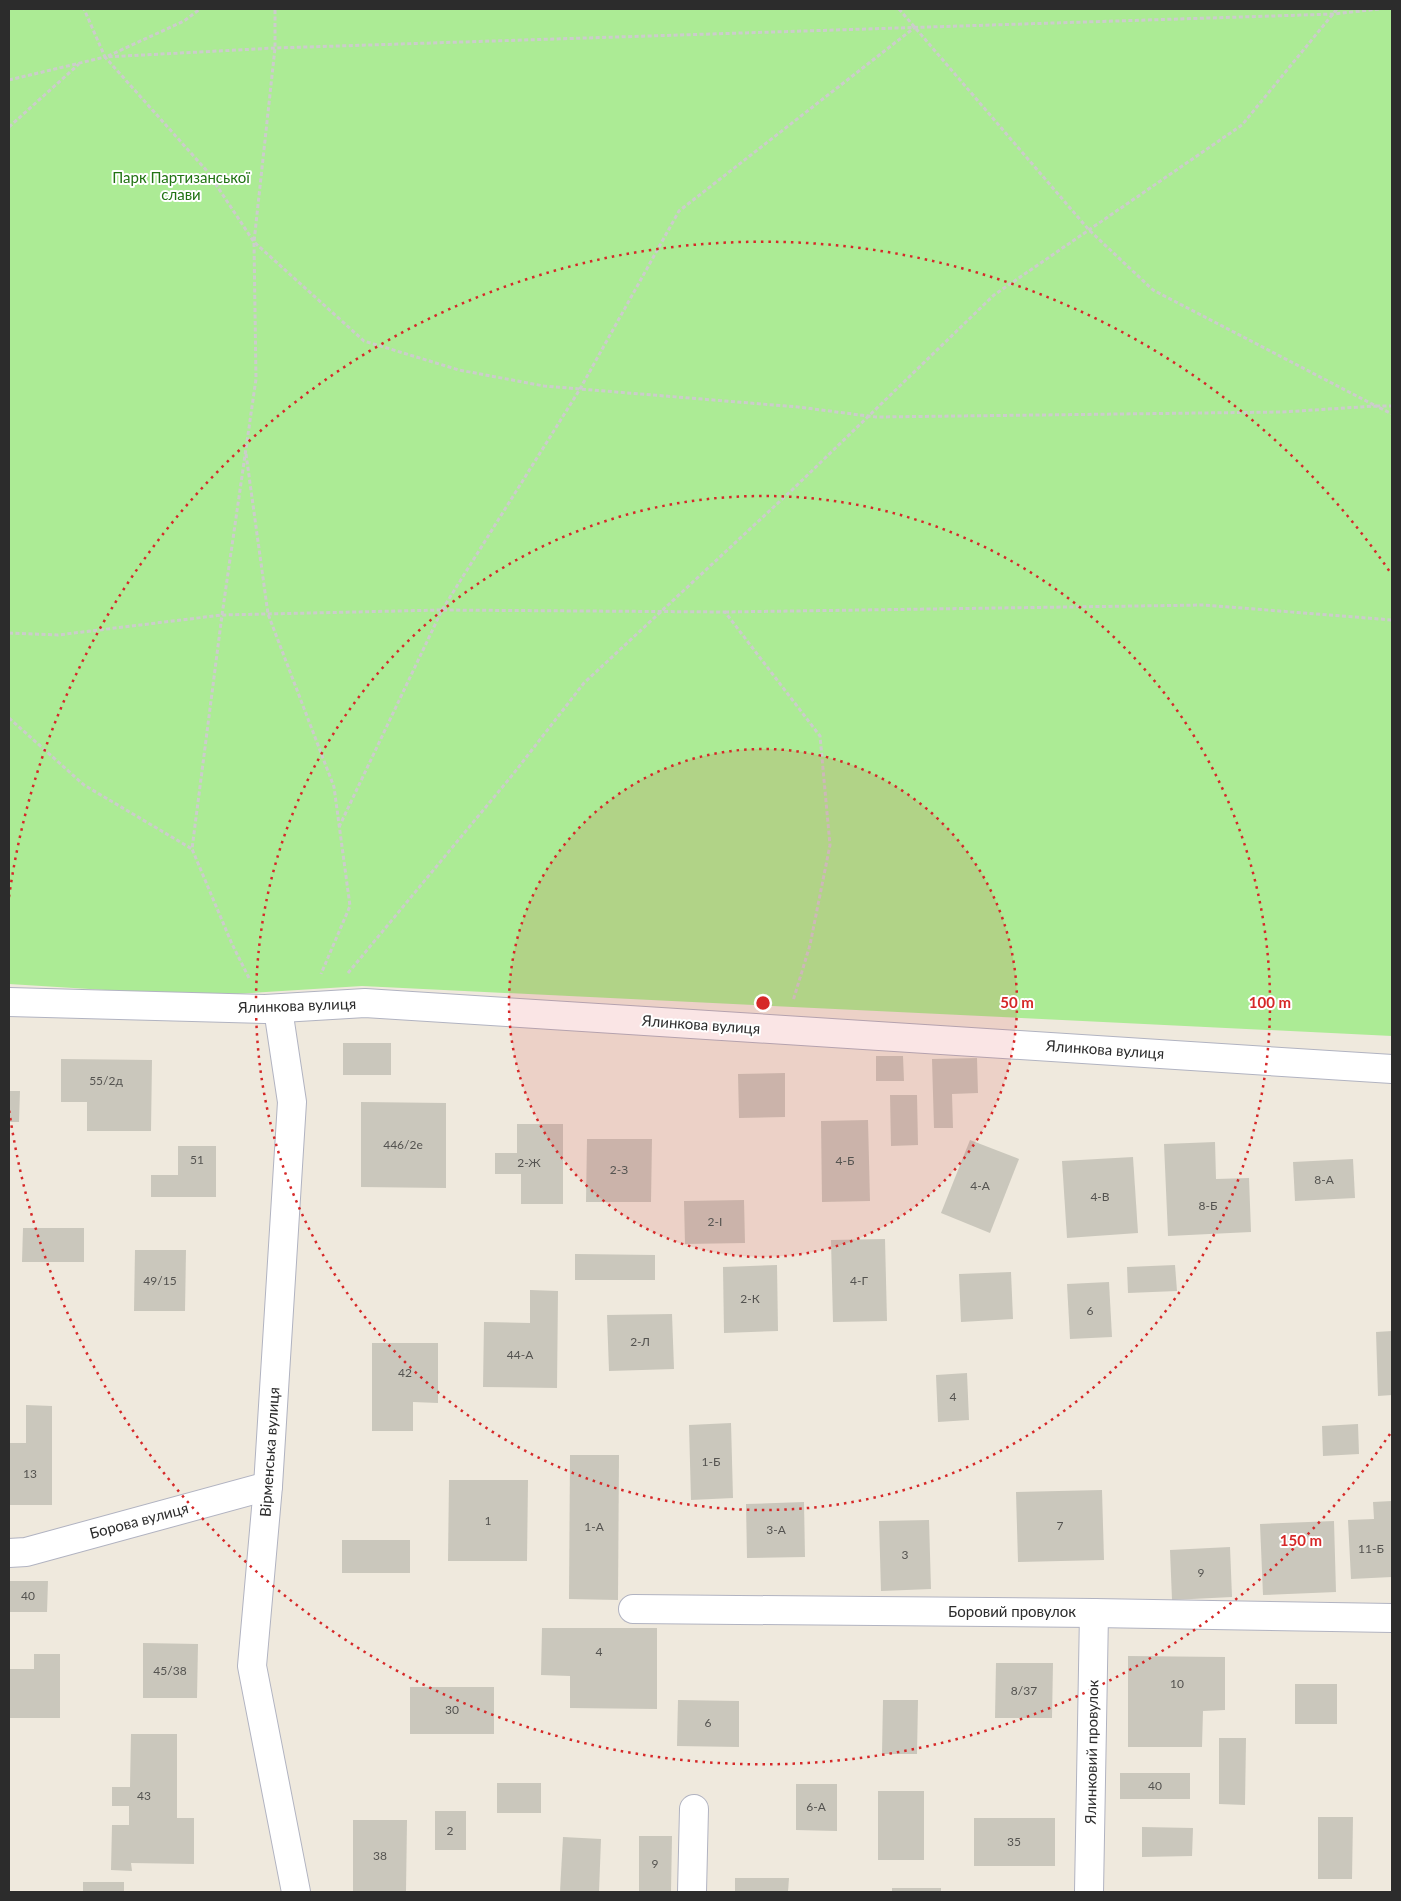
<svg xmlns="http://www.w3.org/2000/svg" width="1401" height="1901" viewBox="0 0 1401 1901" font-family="Lato,sans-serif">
<rect width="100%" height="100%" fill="#efe9dd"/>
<path fill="#aceb95" d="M9,9H1392V1036L362,986L202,996L9,984Z"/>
<g fill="#cac7bc">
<rect x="343" y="1043" width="48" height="32"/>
<path d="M876,1056H903L904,1081H876Z"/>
<path d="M977,1058L978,1093L952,1094L953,1128H934L932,1059Z"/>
<path d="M61,1059L152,1060L151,1131H87V1102H61Z"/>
<path d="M785,1073V1117L739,1118L738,1074Z"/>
<path d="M9,1091H20L19,1122H9Z"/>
<path d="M890,1095H917L918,1145L891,1146Z"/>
<path d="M361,1102L446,1103V1188L361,1187Z"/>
<path d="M868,1120L870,1201L822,1202L821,1121Z"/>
<path d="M517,1124H563V1204H521V1174H495V1153H517Z"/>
<path d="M587,1139H652L651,1202H586Z"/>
<path d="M970,1140L1019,1159L990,1233L941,1213Z"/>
<path d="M1215,1142L1216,1179L1249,1178L1251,1232L1168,1236L1164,1144Z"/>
<path d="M178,1146H216V1197H151V1175H178Z"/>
<path d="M1133,1157L1138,1233L1067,1238L1062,1161Z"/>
<path d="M1353,1159L1355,1198L1295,1201L1293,1162Z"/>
<path d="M744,1200L745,1243L685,1244L684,1201Z"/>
<path d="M23,1228H84V1262H22Z"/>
<path d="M885,1239L887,1321L833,1322L831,1240Z"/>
<path d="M135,1250H186L185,1311H134Z"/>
<path d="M575,1254L655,1255V1280H575Z"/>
<path d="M777,1265L778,1331L724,1333L723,1267Z"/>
<path d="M1175,1265L1177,1291L1128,1293L1127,1267Z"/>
<path d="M1011,1272L1013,1319L961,1322L959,1274Z"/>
<path d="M1109,1282L1112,1337L1070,1339L1067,1284Z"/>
<path d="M530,1290L558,1291L557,1388L483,1387L484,1322L530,1323Z"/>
<path d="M672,1314L674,1369L609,1371L607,1315Z"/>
<path d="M1392,1331V1395L1378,1396L1376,1332Z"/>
<path d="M372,1343H438V1403L413,1402V1431H372Z"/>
<path d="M967,1373L969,1420L938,1422L936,1375Z"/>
<path d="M26,1405L52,1406V1505H9V1443H26Z"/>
<path d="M731,1423L733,1498L691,1500L689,1425Z"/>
<path d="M1358,1424L1359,1454L1323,1456L1322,1426Z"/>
<path d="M570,1455H619L618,1600L569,1599Z"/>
<path d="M449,1480H528L527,1561H448Z"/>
<path d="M1102,1490L1104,1560L1018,1562L1016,1492Z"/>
<path d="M1392,1501V1577L1351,1579L1348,1520L1374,1519L1373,1502Z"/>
<path d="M804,1502L805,1557L747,1558L746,1504Z"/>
<path d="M929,1520L931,1589L881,1591L879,1521Z"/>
<path d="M1334,1521L1336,1592L1263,1595L1260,1524Z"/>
<rect x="342" y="1540" width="68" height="33"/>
<path d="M1230,1547L1232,1597L1172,1600L1170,1550Z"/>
<path d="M9,1581H48L47,1612H9Z"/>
<path d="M542,1628H657V1709L570,1708V1676L541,1675Z"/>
<path d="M143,1643L198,1644L197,1698H143Z"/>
<path d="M34,1654H60V1718H9V1669H34Z"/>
<path d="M1128,1656L1225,1657V1710L1203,1711L1202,1747H1128Z"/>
<path d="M996,1663H1053L1052,1718H995Z"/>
<rect x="1295" y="1684" width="42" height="40"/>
<rect x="410" y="1687" width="84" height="47"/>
<path d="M678,1700L739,1701V1747L677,1746Z"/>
<path d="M883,1700H918L917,1754H882Z"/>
<path d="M131,1734H177V1818H194V1864L131,1863L132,1871L111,1870L112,1825H129V1806H112V1787H130Z"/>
<path d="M1219,1738H1246L1245,1805L1219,1804Z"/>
<rect x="1120" y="1773" width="70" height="26"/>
<rect x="497" y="1783" width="44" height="30"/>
<path d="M796,1784H837V1831L796,1830Z"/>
<rect x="878" y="1791" width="46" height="69"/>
<rect x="435" y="1811" width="31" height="39"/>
<path d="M1318,1817H1353L1352,1879H1318Z"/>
<rect x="974" y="1818" width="81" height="48"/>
<path d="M353,1820H407L406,1892H353Z"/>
<path d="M1142,1827L1193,1828L1192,1856L1142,1857Z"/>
<path d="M639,1836H672L671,1892H639Z"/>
<path d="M563,1837L601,1839L599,1892H560Z"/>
<path d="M735,1878H789L788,1892H735Z"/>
<rect x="83" y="1882" width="41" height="10"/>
<rect x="892" y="1888" width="49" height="4"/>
</g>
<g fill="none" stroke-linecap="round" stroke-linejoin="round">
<g stroke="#b1b3c1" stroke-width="30">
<g id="minor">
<path d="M9,1002L265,1009L365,1003L1392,1069"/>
<path d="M278,1009L292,1102L268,1486L252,1666L296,1892"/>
<path d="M9,1553L26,1552L268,1486"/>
<path d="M633,1609L1094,1613L1392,1618"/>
<path d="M692,1892L694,1809"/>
<path d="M1089,1892L1094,1613"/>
</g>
</g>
<g stroke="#ccc" stroke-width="3" stroke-dasharray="4 2.5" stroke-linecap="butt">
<path d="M899,9L1089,230L1153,290L1376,406H1392"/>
<path d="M1379,9L1334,14L275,48L105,57L207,171L254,242L364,341L459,370L544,386L798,407L876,417L1282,412L1376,406L1392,414"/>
<path d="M108,56L184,21L200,9"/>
<path d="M9,80L105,57L84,9"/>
<path d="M9,127L79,64"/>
<path d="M246,454L268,614L334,787L350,906L321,974"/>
<path d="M725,612L1204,605L1392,620"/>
<path d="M9,633L58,635L222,615L442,610L725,612L820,736L830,845L810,945L793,1001"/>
<path d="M9,718L84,785L192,849"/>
<path d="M339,827L442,610L580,389L679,211L914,28"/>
<path d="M348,973L514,773L584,683L792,490L994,295L1242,125L1337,9"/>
<path d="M249,978L232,944L192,849L222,615L256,379L254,242L275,48V9"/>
</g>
<use href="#minor" stroke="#fff" stroke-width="28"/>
</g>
<circle cx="763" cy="1003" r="254" fill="#d62828" fill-opacity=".12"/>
<g fill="none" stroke="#d62828" stroke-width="2.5" stroke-dasharray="2.5 5">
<circle cx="763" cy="1003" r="254"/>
<circle cx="763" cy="1003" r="507"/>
<path d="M1390 1434A761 761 0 0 1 9 1109M9 897A761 761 0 0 1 1390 572"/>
</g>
<g text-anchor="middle" stroke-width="4" stroke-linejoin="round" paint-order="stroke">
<g font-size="12" fill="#545350">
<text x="106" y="1085">55/2д</text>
<text x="403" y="1149">446/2е</text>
<text x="197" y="1164">51</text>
<text x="845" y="1165">4-Б</text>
<text x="529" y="1167">2-Ж</text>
<text x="619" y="1174">2-З</text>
<text x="1324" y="1184">8-А</text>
<text x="980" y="1190">4-А</text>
<text x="1100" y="1201">4-В</text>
<text x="1208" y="1210">8-Б</text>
<text x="715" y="1226">2-І</text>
<text x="160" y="1285">49/15</text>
<text x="859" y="1285">4-Г</text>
<text x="750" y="1303">2-К</text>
<text x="1090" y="1315">6</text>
<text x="640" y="1346">2-Л</text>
<text x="520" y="1359">44-А</text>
<text x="405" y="1377">42</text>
<text x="953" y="1401">4</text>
<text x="711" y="1466">1-Б</text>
<text x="30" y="1478">13</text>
<text x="488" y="1525">1</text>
<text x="1060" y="1530">7</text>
<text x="594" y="1531">1-А</text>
<text x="776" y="1534">3-А</text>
<text x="1371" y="1553">11-Б</text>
<text x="905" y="1559">3</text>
<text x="1201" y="1577">9</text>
<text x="28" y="1600">40</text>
<text x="599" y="1656">4</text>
<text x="170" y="1675">45/38</text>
<text x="1177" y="1688">10</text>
<text x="1024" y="1695">8/37</text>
<text x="452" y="1714">30</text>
<text x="708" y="1727">6</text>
<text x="1155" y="1790">40</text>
<text x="144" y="1800">43</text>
<text x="816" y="1811">6-А</text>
<text x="450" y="1835">2</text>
<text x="1014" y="1846">35</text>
<text x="380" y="1860">38</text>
<text x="655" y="1868">9</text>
</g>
<g font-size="15" fill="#217313" stroke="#fff">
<text x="181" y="183">Парк Партизанської<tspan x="181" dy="17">слави</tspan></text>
</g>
<g font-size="15" fill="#2c2c2c" stroke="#fff">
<text transform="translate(297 1006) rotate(-2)" y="5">Ялинкова вулиця</text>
<text transform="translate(701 1025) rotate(4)" y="5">Ялинкова вулиця</text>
<text transform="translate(1105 1050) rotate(4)" y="5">Ялинкова вулиця</text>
<text transform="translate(270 1452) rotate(-86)" y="5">Вірменська вулиця</text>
<text transform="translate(139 1521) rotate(-15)" y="5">Борова вулиця</text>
<text x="1012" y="1617">Боровий провулок</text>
<text transform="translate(1092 1752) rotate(-89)" y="5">Ялинковий провулок</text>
</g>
</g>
<circle cx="763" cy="1003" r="8" fill="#d62828" stroke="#fff" stroke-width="2.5"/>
<g font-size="15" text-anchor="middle" font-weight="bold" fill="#d62828" stroke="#fff" stroke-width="4" stroke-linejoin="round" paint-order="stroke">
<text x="1017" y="1008">50 m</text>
<text x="1270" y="1008">100 m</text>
<text x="1301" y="1546">150 m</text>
</g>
<rect width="1401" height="1901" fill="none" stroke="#2c2c2c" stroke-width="20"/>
</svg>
